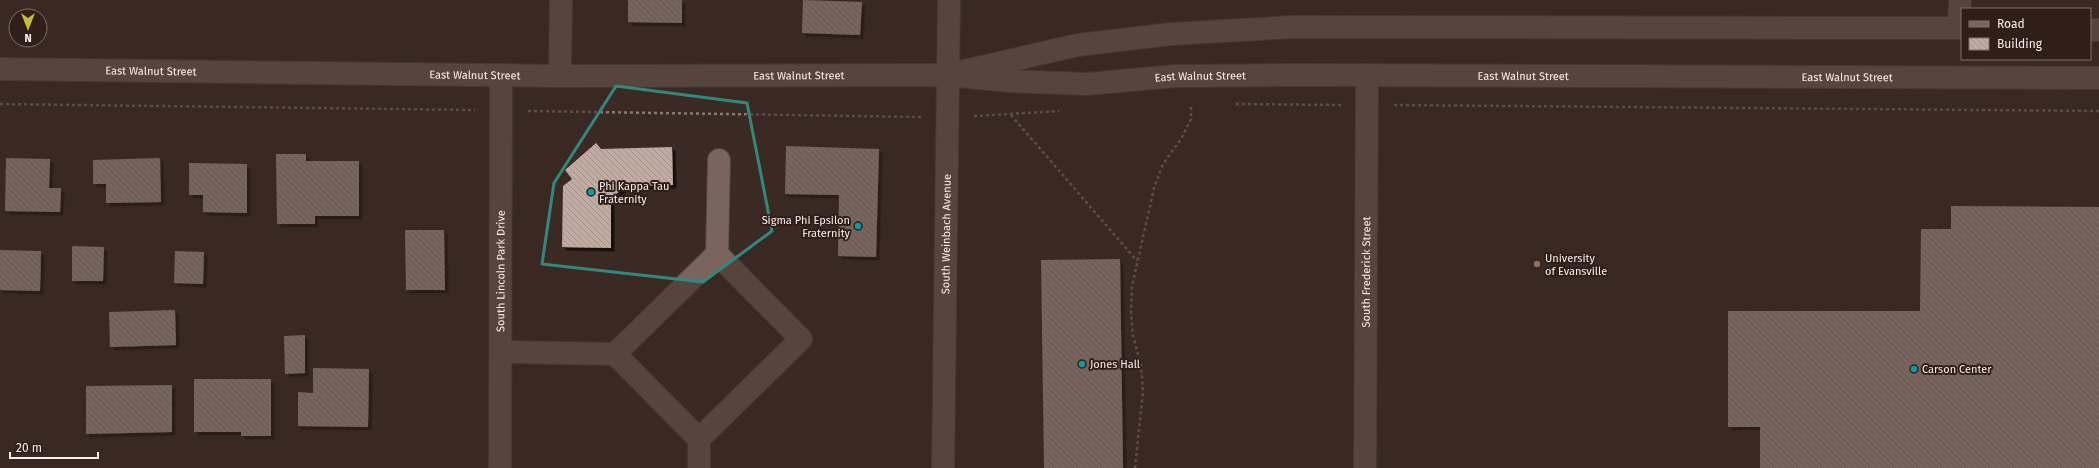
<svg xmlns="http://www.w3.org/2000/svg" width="2099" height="468" viewBox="0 0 2099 468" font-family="'Fira Sans',sans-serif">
<defs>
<pattern id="building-back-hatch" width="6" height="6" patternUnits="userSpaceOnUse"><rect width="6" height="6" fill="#c2aba3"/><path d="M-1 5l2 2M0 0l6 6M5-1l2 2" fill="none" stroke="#a4928c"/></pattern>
<filter id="shadow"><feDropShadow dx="3.5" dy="3.5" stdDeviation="0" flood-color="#0009"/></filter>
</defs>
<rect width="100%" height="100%" fill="#3b2923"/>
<g fill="url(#building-back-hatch)" filter="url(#shadow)">
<path d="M628,0H682V23L628,22Z"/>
<path d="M803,0L862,2L860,35L802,33Z"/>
<path d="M596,143L601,149L672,147L673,185L626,186L611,198V248L562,247L563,186L572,179L565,170Z"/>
<path d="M786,146L879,149L876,257L838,256L839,195L785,194Z"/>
<path d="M276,154H306V161H359V216H315V224H277Z"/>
<path d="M6,158L50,159L49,188H61L60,212L5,211Z"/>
<path d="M160,158L161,202L106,203V184H93V160Z"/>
<path d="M189,163L247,164V213L203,212V195H189Z"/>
<path d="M1951,206L2099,207V468H1760V427H1728V311H1920L1921,229H1951Z"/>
<path d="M405,230H444L445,290H406Z"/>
<path d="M72,246L104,247L103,281H72Z"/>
<path d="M0,250L41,251L40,291L0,290Z"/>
<path d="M175,251L204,252L203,284L174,283Z"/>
<path d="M1120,259L1123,468H1044L1041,260Z"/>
<path d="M175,310L176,345L110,347L109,312Z"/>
<path d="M305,335V373L285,374L284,336Z"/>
<path d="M313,368L369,369L368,427L298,426V392L313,393Z"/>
<path d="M194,379H271V436H241V432H194Z"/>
<path d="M172,385V432L86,434V386Z"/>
</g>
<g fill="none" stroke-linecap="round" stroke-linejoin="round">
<g stroke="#554741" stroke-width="24">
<g id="minor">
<path d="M1959,28L1960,0"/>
<path d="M2090,30H2099"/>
<path id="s1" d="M0,69L560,76L949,75L1009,81L1087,84L1175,76L1292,75L2099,78"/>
<path d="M964,71L1078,45L1171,34L1292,27L1962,28"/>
<path d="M560,76L561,0"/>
<path d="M717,254L719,160"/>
<path d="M501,352L615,354L717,254L801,339L699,439L615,354"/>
<path d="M699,439V468"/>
<path id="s2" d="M500,468L501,75"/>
<path id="s3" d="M943,468L949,0"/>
<path id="s4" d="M1365,468L1367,75"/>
</g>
</g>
<g stroke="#887974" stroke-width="2.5" stroke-dasharray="3 3" stroke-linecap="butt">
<path d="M0,104L475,110"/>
<path d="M1236,104L1341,105"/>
<path d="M1394,105L2099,111"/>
<path d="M528,111L921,117"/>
<path d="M1011,115L1137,261"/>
<path d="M974,116L1059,111"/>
<path d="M1135,468L1143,392L1141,365L1133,336L1131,312L1132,286L1154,188L1163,164L1181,139L1191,119V104"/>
</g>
<use href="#minor" stroke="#7a655e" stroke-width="22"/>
</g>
<path d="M0 0H2099V468H0ZM616,86L747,103L772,231L703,282L542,264L554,183Z" fill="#3b2923" fill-opacity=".55" fill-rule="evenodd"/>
<path fill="none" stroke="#328880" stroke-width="3" stroke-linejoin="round" d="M616,86L747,103L772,231L703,282L542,264L554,183Z"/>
<g fill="#0f9aa8" stroke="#301f19" stroke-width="1.5">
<circle cx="591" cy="192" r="4"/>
<circle cx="858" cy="226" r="4"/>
<circle cx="1082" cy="364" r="4"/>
<circle cx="1914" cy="369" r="4"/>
</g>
<circle fill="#8d6e63" stroke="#301f19" stroke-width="1.5" cx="1537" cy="264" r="4"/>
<g text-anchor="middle" stroke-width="4" stroke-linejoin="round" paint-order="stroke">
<g font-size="11" fill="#f9ede9" stroke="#301f19">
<text dy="4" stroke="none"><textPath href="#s1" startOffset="151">East Walnut Street</textPath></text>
<text dy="4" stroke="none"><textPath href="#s1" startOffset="475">East Walnut Street</textPath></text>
<text dy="4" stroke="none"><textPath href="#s1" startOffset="799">East Walnut Street</textPath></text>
<text dy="4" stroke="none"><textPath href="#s1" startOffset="1524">East Walnut Street</textPath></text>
<text dy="4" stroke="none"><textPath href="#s1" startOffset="1201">East Walnut Street</textPath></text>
<text dy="4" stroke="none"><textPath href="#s1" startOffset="1848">East Walnut Street</textPath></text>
<text dy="4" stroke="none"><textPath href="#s3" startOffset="234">South Weinbach Avenue</textPath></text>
<text dy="4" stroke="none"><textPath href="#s2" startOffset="197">South Lincoln Park Drive</textPath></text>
<text dy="4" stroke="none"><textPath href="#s4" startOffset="196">South Frederick Street</textPath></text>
</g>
<g font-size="11" fill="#f9ede9" stroke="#301f19" text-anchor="start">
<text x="599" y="190">Phi Kappa Tau<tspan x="599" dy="13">Fraternity</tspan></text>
<text x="850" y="224" text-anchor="end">Sigma Phi Epsilon<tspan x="850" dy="13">Fraternity</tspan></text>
<text x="1545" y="262">University<tspan x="1545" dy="13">of Evansville</tspan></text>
<text x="1090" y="368">Jones Hall</text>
<text x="1922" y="373">Carson Center</text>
</g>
</g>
<rect x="1961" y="8" width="130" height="52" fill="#301f19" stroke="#80716c"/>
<rect x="1969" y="21" width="20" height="6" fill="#7a655e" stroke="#80716c"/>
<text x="1997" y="28" font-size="12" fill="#f9ede9">Road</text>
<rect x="1969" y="38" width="20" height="12" fill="url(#building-back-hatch)" stroke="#80716c"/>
<text x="1997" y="48" font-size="12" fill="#f9ede9">Building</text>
<g transform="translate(28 28) rotate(180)"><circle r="19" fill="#301f19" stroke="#80716c"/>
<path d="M0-3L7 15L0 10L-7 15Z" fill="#c7bb3c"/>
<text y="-6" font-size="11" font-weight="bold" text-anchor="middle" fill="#f9ede9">N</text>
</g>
<path d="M10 452v6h88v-6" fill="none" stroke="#f9ede9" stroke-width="2"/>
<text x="16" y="452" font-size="12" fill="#f9ede9" stroke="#301f19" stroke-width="3" paint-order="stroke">20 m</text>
</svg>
